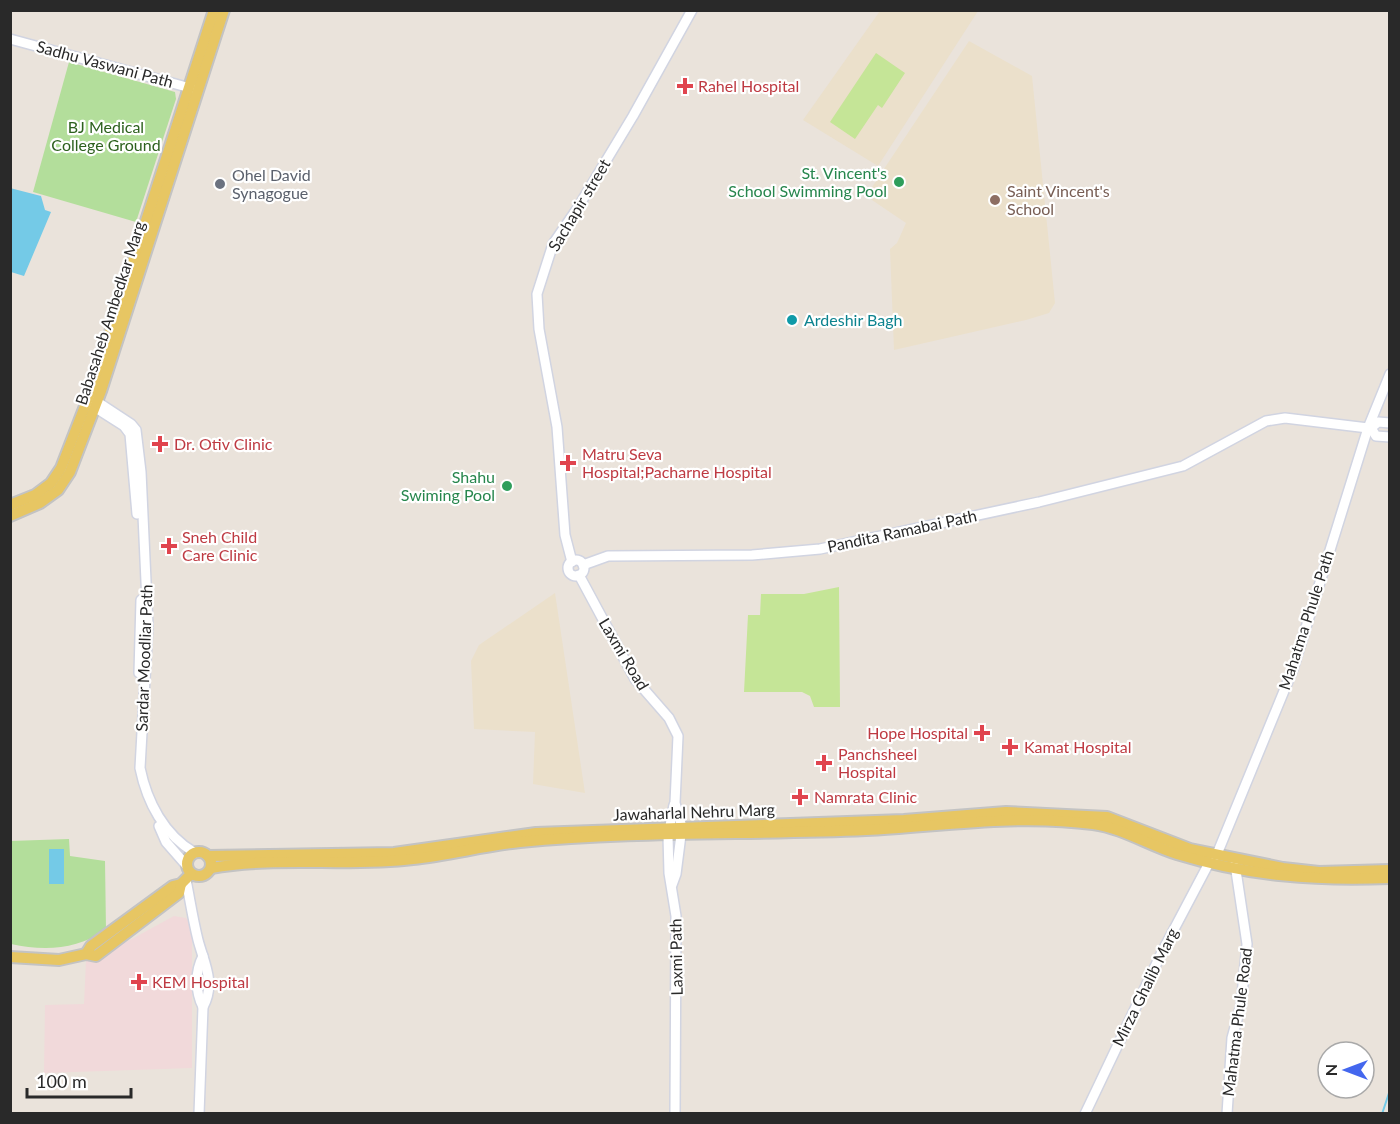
<svg xmlns="http://www.w3.org/2000/svg" width="1400" height="1124" viewBox="0 0 1400 1124" font-family="Lato,sans-serif">
<rect width="100%" height="100%" fill="#eae3db"/>
<g fill="#ebe0cb">
<path d="M880,11H978L878,166L803,120Z"/>
<path d="M969,41L1032,76L1055,303L1049,313L1026,320L894,350L890,249L897,243L906,223L866,196Z"/>
<path d="M555,593L585,793L533,784L535,732L474,729L471,661L479,645Z"/>
</g>
<path fill="#f1d9da" d="M174,916L186,918L192,927V1068L44,1073L45,1005L84,1004L86,961L99,957Z"/>
<g fill="#b3de9b">
<path d="M69,62L175,92L176,99L136,222L33,192Z"/>
<path d="M69,839L70,856L105,861L106,930C76,950 44,951 11,944L10,841Z"/>
</g>
<g fill="#c5e597">
<path d="M876,53L905,73L882,108L878,105L855,139L830,122Z"/>
<path d="M839,587L840,707H814L810,696L802,692H744L748,615H760L761,594H804Z"/>
</g>
<g fill="#74cae7">
<path d="M10,188L41,196L45,210L51,212L24,276L11,272Z"/>
<rect x="49" y="849" width="15" height="35"/>
</g>
<g fill="none" stroke-linecap="round" stroke-linejoin="round">
<path stroke="#74cae7" stroke-width="2" d="M1382,1114L1390,1090"/>
<g stroke="#d1d4e1" stroke-width="12">
<g id="secondary">
<path d="M10,39L194,89"/>
<path d="M93,399L131,424L136,430L141,472L148,625L140,768C147,802 164,835 195,853"/>
<path d="M91,405L124,426L130,434L137,514"/>
<path d="M1390,423L1378,422L1371,428L1376,436L1390,437"/>
<circle cx="576" cy="568" r="8"/>
<path d="M572,562L565,535L557,427L539,329L537,294L553,244L577,209L633,116L692,10"/>
<path d="M583,565L608,556L752,555L820,549L1039,502L1183,466L1266,421L1285,418L1368,428"/>
<path d="M579,575L635,679L669,718L678,736L675,803L682,827L676,874L672,885"/>
<path d="M139,673L141,600"/>
<path d="M674,805L668,836L669,873L676,916L675,1114"/>
<path d="M159,826L166,842L187,866"/>
<path d="M1215,859L1293,669L1368,428L1390,374"/>
<path d="M186,880C190,900 193,920 198,940C204,963 216,983 203,1007L199,1114"/>
<path d="M203,1007C195,991 195,971 203,956"/>
<path d="M1085,1114L1162,952L1209,863"/>
<path d="M1227,1114L1232,1038L1241,1005L1247,944L1235,864"/>
</g>
</g>
<g stroke="#c3c3c3" stroke-width="14">
<g id="primary">
<path d="M10,505L35,495L51,483L61,468L92,388L214,10"/>
<path d="M10,516L40,503L58,490L70,472L101,391L224,10"/>
<circle cx="199" cy="864" r="12"/>
<path d="M208,856L394,853L536,833L904,820L1006,812L1107,817L1190,849L1283,868L1319,872L1390,870"/>
<path d="M211,868C278,856 346,867 413,859C449,855 484,846 520,842C634,831 751,835 866,830C941,826 1017,814 1093,824C1123,828 1148,845 1177,854C1249,876 1315,881 1390,878"/>
<path d="M86,954L91,946L173,886L181,884L191,874"/>
<path d="M10,957L59,960L86,954L96,956L179,893L181,884"/>
</g>
</g>
<use href="#secondary" stroke="#fff" stroke-width="9"/>
<use href="#primary" stroke="#e7c663" stroke-width="10"/>
</g>
<g fill="#e0444e" stroke="#fff" stroke-width="2">
<path d="M682 77h6v6h6v6h-6v6h-6v-6h-6v-6h6z"/>
<path d="M157 435h6v6h6v6h-6v6h-6v-6h-6v-6h6z"/>
<path d="M565 454h6v6h6v6h-6v6h-6v-6h-6v-6h6z"/>
<path d="M166 537h6v6h6v6h-6v6h-6v-6h-6v-6h6z"/>
<path d="M979 724h6v6h6v6h-6v6h-6v-6h-6v-6h6z"/>
<path d="M1007 738h6v6h6v6h-6v6h-6v-6h-6v-6h6z"/>
<path d="M821 754h6v6h6v6h-6v6h-6v-6h-6v-6h6z"/>
<path d="M797 788h6v6h6v6h-6v6h-6v-6h-6v-6h6z"/>
<path d="M136 973h6v6h6v6h-6v6h-6v-6h-6v-6h6z"/>
</g>
<g fill="#2e9e5b" stroke="#fff" stroke-width="2">
<circle cx="899" cy="182" r="6"/>
<circle cx="507" cy="486" r="6"/>
</g>
<circle fill="#6b7280" stroke="#fff" stroke-width="2" cx="220" cy="184" r="6"/>
<circle fill="#8d6e63" stroke="#fff" stroke-width="2" cx="995" cy="200" r="6"/>
<circle fill="#0f9aa8" stroke="#fff" stroke-width="2" cx="792" cy="320" r="6"/>
<g text-anchor="middle" stroke-width="4.5" stroke-linejoin="round" paint-order="stroke">
<g font-size="16" fill="#292929" stroke="#fff">
<text transform="translate(105 64) rotate(15)" y="6">Sadhu Vaswani Path</text>
<text transform="translate(579 205) rotate(-59)" y="6">Sachapir street</text>
<text transform="translate(110 313) rotate(-72)" y="6">Babasaheb Ambedkar Marg</text>
<text transform="translate(902 531) rotate(-12)" y="6">Pandita Ramabai Path</text>
<text transform="translate(1306 620) rotate(-72)" y="6">Mahatma Phule Path</text>
<text transform="translate(624 654) rotate(59)" y="6">Laxmi Road</text>
<text transform="translate(144 658) rotate(-88)" y="6">Sardar Moodliar Path</text>
<text transform="translate(694 812) rotate(-2)" y="6">Jawaharlal Nehru Marg</text>
<text transform="translate(676 957) rotate(-91)" y="6">Laxmi Path</text>
<text transform="translate(1145 987) rotate(-64)" y="6">Mirza Ghalib Marg</text>
<text transform="translate(1237 1022) rotate(-83)" y="6">Mahatma Phule Road</text>
</g>
<g font-size="16" fill="#be3a42" stroke="#fff" text-anchor="start">
<text x="698" y="92">Rahel Hospital</text>
<text x="174" y="450">Dr. Otiv Clinic</text>
<text x="582" y="460">Matru Seva<tspan x="582" dy="18">Hospital;Pacharne Hospital</tspan></text>
<text x="182" y="543">Sneh Child<tspan x="182" dy="18">Care Clinic</tspan></text>
<text x="968" y="739" text-anchor="end">Hope Hospital</text>
<text x="1024" y="753">Kamat Hospital</text>
<text x="838" y="760">Panchsheel<tspan x="838" dy="18">Hospital</tspan></text>
<text x="814" y="803">Namrata Clinic</text>
<text x="152" y="988">KEM Hospital</text>
</g>
<g font-size="16" fill="#2d611e" stroke="#fff">
<text x="106" y="133">BJ Medical<tspan x="106" dy="18">College Ground</tspan></text>
</g>
<g font-size="16" fill="#27864d" stroke="#fff" text-anchor="end">
<text x="887" y="179">St. Vincent's<tspan x="887" dy="18">School Swimming Pool</tspan></text>
<text x="495" y="483">Shahu<tspan x="495" dy="18">Swiming Pool</tspan></text>
</g>
<g font-size="16" fill="#5b616d" stroke="#fff" text-anchor="start">
<text x="232" y="181">Ohel David<tspan x="232" dy="18">Synagogue</tspan></text>
</g>
<g font-size="16" fill="#785e54" stroke="#fff" text-anchor="start">
<text x="1007" y="197">Saint Vincent's<tspan x="1007" dy="18">School</tspan></text>
</g>
<g font-size="16" fill="#0d838f" stroke="#fff" text-anchor="start">
<text x="804" y="326">Ardeshir Bagh</text>
</g>
</g>
<rect width="1400" height="1124" fill="none" stroke="#292929" stroke-width="24"/>
<g transform="translate(1346 1070) rotate(270)"><circle r="28" fill="#ffffff" stroke="#a9a9a9" stroke-width="1.5"/>
<path d="M0-4.5L10 22L0 15L-10 22Z" fill="#4467ee"/>
<text y="-9" font-size="16" font-weight="bold" text-anchor="middle" fill="#292929">N</text>
</g>
<path d="M27 1088v9h104v-9" fill="none" stroke="#292929" stroke-width="3"/>
<text x="36" y="1088" font-size="18" fill="#292929" stroke="#ffffff" stroke-width="4.5" paint-order="stroke">100 m</text>
</svg>
